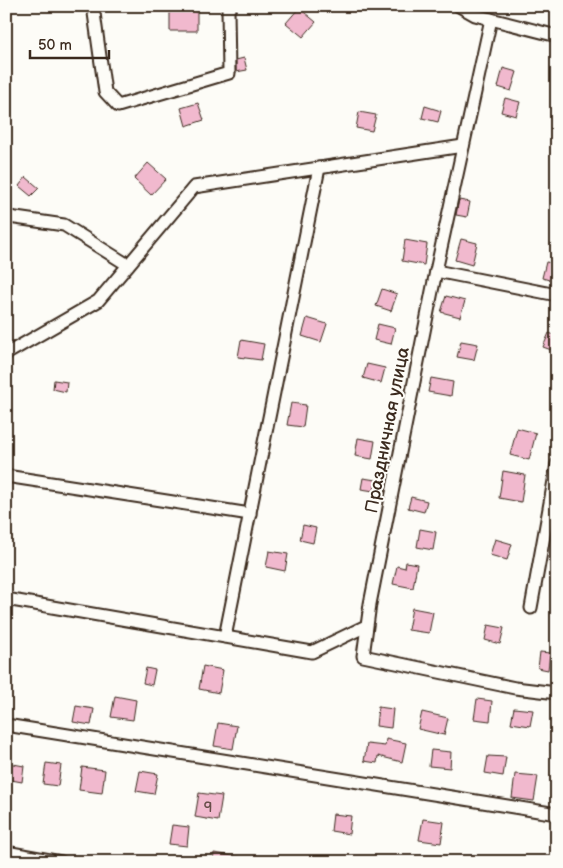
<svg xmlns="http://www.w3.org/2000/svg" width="563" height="868" viewBox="0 0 563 868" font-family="'Balsamiq Sans',sans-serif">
<rect width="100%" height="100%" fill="#fdfcf7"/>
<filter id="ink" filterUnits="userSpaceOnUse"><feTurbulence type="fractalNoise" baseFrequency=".02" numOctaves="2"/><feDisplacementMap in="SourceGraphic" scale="10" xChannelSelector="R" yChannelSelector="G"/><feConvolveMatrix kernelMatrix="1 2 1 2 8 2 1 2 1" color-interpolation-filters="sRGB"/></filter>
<g filter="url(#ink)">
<g fill="#f1b9ce" stroke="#3b2a1e">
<path d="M197,8V31H170V9Z"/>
<path d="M299,8L316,22L303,37L286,23Z"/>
<path d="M244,58L247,70L236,72V60Z"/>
<path d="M503,68L517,72L511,91L498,87Z"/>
<path d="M505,98L520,102L516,116L501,112Z"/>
<path d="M198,103L204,120L186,126L181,108Z"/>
<path d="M425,106L441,111L438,122L422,118Z"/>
<path d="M359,112L376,115L372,131L356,128Z"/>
<path d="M148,163L166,179L151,195L134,179Z"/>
<path d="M26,177L39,188L31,196L19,186Z"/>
<path d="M459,200L470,202L467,217L456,215Z"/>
<path d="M461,239L477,243L472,265L455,260Z"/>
<path d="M405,240L427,244L424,265L402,261Z"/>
<path d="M546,262L557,264V282L542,278Z"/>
<path d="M382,289L397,294L391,311L376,306Z"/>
<path d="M446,296L465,301L460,317L441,312Z"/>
<path d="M307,318L327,324L321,342L302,336Z"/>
<path d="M378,324L395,328L391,344L374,340Z"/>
<path d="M549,333L557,336V352L543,347Z"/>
<path d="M241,340L264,344L261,360L238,357Z"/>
<path d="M461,341L478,344L474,360L457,357Z"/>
<path d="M367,364L385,368L381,383L363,378Z"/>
<path d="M431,378L453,382L451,396L428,392Z"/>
<path d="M54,380L67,382L66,392L53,389Z"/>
<path d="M291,403L306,405L303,427L287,425Z"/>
<path d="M517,428L536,433L529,460L510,455Z"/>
<path d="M358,438L375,441L372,459L355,456Z"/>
<path d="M503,471L525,475L521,502L499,498Z"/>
<path d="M363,478L376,480L374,491L361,489Z"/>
<path d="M411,497L427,501L424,512L408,508Z"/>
<path d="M303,525L316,528L313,543L300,540Z"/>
<path d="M420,529L436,532L433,550L417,547Z"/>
<path d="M495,539L512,544L507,560L490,555Z"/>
<path d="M269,551L288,554L285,571L266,567Z"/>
<path d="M406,562L417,564L413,588L393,584L397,566L405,568Z"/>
<path d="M412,608L433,612L429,633L408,630Z"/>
<path d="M488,625L504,628L500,644L485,640Z"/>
<path d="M540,652L550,653L548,670L538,668Z"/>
<path d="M203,666L223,670L219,693L199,689Z"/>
<path d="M146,668L155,670L152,685L143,683Z"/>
<path d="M115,696L136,700L133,720L111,717Z"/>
<path d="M477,699L492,701L490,721L474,719Z"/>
<path d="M76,706L94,709L91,725L73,722Z"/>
<path d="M378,707L393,709L391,728L376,726Z"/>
<path d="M514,708L533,710L530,726L511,723Z"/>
<path d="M422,712L448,718L444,735L418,729Z"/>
<path d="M218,723L237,726L233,749L214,746Z"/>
<path d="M386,739L406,743L402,762L378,756L377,763L364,761L367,744L385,746Z"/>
<path d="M431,750L451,752L450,768L429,766Z"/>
<path d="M488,756L506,757L503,776L485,773Z"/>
<path d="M8,763L24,766L22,782L6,779Z"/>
<path d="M46,763L61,765L58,786L43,784Z"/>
<path d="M82,767L105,770L102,793L79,790Z"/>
<path d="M140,771L158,774L154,794L136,791Z"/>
<path d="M515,774L538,776L534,801L512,798Z"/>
<path d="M199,793L222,796L218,821L195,817Z"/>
<path d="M333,814L351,816L349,834L331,831Z"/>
<path d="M423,819L444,822L441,843L419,840Z"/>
<path d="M172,825L189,827L187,846L169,844Z"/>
<path d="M214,853L239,857V862H213Z"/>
</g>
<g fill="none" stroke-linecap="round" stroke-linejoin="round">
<g stroke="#3b2a1e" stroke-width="15">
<g id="minor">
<path d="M93,6L105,92L118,106L229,73L228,10L231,6"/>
<path d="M459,6L475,15L557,36"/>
<path d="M491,19L436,271L370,604L363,656L515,688L557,693"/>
<path d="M9,217L64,225L128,265"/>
<path d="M436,271L557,295"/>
<path d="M6,354L98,301L194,187L463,146"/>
<path d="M6,476L250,514"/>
<path d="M6,599L312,652L366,626"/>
<path d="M531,608L557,464"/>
<path d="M225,637L319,168"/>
<path d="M6,725L557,814"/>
<path d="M6,852L61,862"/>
</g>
</g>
<use href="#minor" stroke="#fdfcf7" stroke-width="11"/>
</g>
</g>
<g text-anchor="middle" stroke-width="4" stroke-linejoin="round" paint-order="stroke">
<g font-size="15" fill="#684e4a">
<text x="208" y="812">9</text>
</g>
<g font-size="18" fill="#3b2a1e" stroke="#fdfcf7">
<text transform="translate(387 430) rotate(-79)" y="6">Праздничная улица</text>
</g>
</g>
<rect width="563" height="868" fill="none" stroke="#fdfcf7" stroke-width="25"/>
<rect x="12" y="12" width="538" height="843" fill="none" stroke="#3b2a1e" stroke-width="2" filter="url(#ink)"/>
<path d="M30 50v8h79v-8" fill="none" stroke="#3b2a1e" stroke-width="2.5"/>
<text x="38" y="50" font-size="15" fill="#3b2a1e" stroke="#fdfcf7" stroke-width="4" paint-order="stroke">50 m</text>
</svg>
